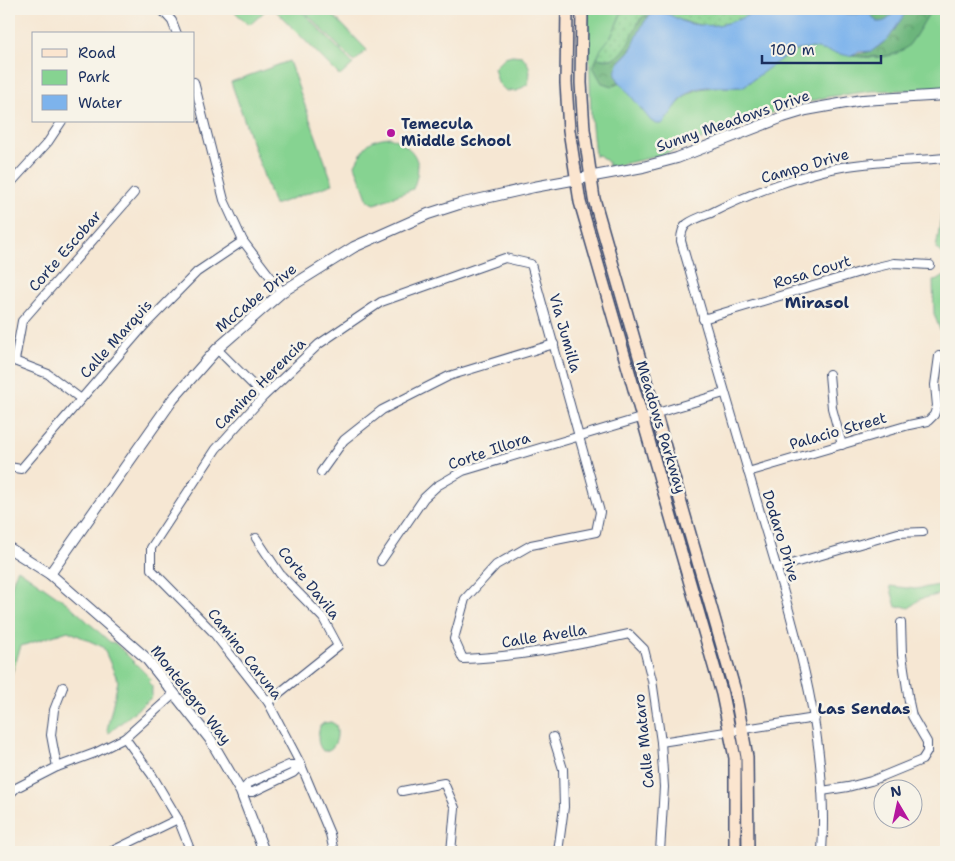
<svg xmlns="http://www.w3.org/2000/svg" width="955" height="861" viewBox="0 0 955 861" font-family="'Shantell Sans',sans-serif">
<defs>
<pattern id="forest-crowns" width="20" height="18" patternUnits="userSpaceOnUse" patternTransform="scale(1.25)"><rect width="20" height="18" fill="#6cb57b"/><path d="M2 6a3 3 0 1 1 6 0M12 15a3 3 0 1 1 6 0" fill="none" stroke="#589468"/></pattern>
<pattern id="garden-dots" width="8" height="8" patternUnits="userSpaceOnUse" patternTransform="scale(1.25)"><rect width="8" height="8" fill="#86d391"/><path d="M2 2h.1M6 6h.1" fill="none" stroke="#73b57f" stroke-width="1.8" stroke-linecap="round"/></pattern>
</defs>
<rect width="100%" height="100%" fill="#f7f3e8"/>
<filter id="ink" filterUnits="userSpaceOnUse"><feTurbulence type="fractalNoise" baseFrequency=".02" numOctaves="2"/><feDisplacementMap in="SourceGraphic" scale="10" xChannelSelector="R" yChannelSelector="G"/><feConvolveMatrix kernelMatrix="1 2 1 2 8 2 1 2 1" color-interpolation-filters="sRGB"/></filter>
<filter id="wash" filterUnits="userSpaceOnUse"><feTurbulence type="fractalNoise" baseFrequency=".0096" numOctaves="4" result="noise"/><feDisplacementMap in="SourceGraphic" scale="20" xChannelSelector="R" yChannelSelector="G"/><feGaussianBlur stdDeviation="1.12" result="paint"/><feColorMatrix in="noise" values="0 0 0 0 0 0 0 0 0 0 0 0 0 0 0 0 0 1.4 0 .05"/><feComposite in="paint" operator="in"/></filter>
<g filter="url(#wash)">
<rect width="100%" height="100%" fill="#f6e7d3"/>
<g fill="#86d391" stroke="#508178">
<path d="M232,9H267L252,23L247,24Z"/>
<path d="M274,9H300L353,64L340,76Z"/>
<path d="M302,9H327L367,50L354,62Z"/>
<path d="M588,9H623L612,35L613,86L620,83L665,121C691,83 698,88 740,87L744,86C763,74 780,54 802,49C816,46 830,51 844,54C863,59 895,61 909,44C918,34 924,20 932,9H946V89L872,91L827,97L782,109L659,156L609,167L608,162L599,155L595,156L591,117Z"/>
<path d="M512,55L522,56C531,66 531,71 528,84L517,91H506L498,83L494,68L505,57Z"/>
<path d="M289,61L333,184L274,205L231,82Z"/>
<path d="M390,137C416,149 424,161 413,189L375,204L368,201L355,165C365,146 367,139 390,137Z"/>
<path d="M941,168H946V256L936,249L943,203Z"/>
<path d="M946,275V339L943,338L934,314L933,281L938,280Z"/>
<path d="M18,569L67,603L110,642L115,643L151,679L148,682L152,686V697L109,733L107,730L118,681L103,647L68,631L21,646L9,682C9,654 4,591 18,569Z"/>
<path d="M946,584V593L920,599L909,608L902,606L896,607L890,586L915,589Z"/>
<path d="M331,722L336,725C339,736 336,751 323,751C316,743 318,736 320,726L324,723Z"/>
</g>
<g fill="url(#forest-crowns)" stroke="#44726c">
<path d="M880,9H897C890,16 888,23 877,22L870,14L872,11Z"/>
<path d="M903,9H932C924,20 918,34 909,45C894,61 869,56 849,56C857,53 866,54 873,50C885,45 904,21 903,9Z"/>
<path d="M643,16H650L629,53L622,59L618,80L620,83L613,86L602,83L593,67L597,58L606,60L615,58Z"/>
</g>
<g fill="url(#garden-dots)" stroke="#508178">
<path d="M623,9H758C730,27 708,30 677,19C670,17 661,11 655,14C651,15 647,15 644,16C640,18 638,22 637,25C627,45 623,64 597,58L601,49L612,35Z"/>
<path d="M811,9H880L873,11L870,14H846Z"/>
</g>
<path fill="#7db3ec" stroke="#4c71a5" d="M758,9H811L846,14H870L877,22C888,23 890,16 897,9H903L904,15L889,38L872,51L858,52L849,56L813,48L803,49L791,52L744,86L740,87C724,88 700,83 687,94C677,102 671,115 662,124H657L651,121L618,80C616,76 615,73 616,69C618,61 625,58 630,51C637,40 643,13 659,12C667,12 677,19 684,22C711,30 735,24 758,9Z"/>
</g>
<g filter="url(#ink)">
<g fill="none" stroke-linecap="round" stroke-linejoin="round">
<g stroke="#3c4b70" stroke-width="10">
<g id="minor">
<path d="M161,9L172,21L177,34"/>
<path d="M194,82L224,200L243,241L282,292"/>
<path d="M9,185L48,142L62,121"/>
<path d="M703,319L873,268L894,263L930,265"/>
<path d="M217,349L264,396"/>
<path d="M9,359L48,374L81,399"/>
<path d="M15,360L22,321L134,193"/>
<path d="M829,374L832,408L842,445"/>
<path d="M9,467L21,469L144,326L197,272L243,241"/>
<path d="M321,472L344,440L382,410L449,376L554,344"/>
<path d="M748,472L909,425L928,421L934,415L937,406L935,385L939,356"/>
<path d="M256,538L280,574L323,618L338,646L268,702"/>
<path d="M381,561L424,498L437,486L463,471L724,393"/>
<path d="M777,568L898,533L923,532"/>
<path d="M553,737L563,769L564,807L558,852"/>
<path d="M125,738L152,775L178,819L191,852"/>
<path d="M661,742L815,718"/>
<path d="M57,767L51,735L54,710L63,687"/>
<path d="M402,791L444,783L455,808L451,852"/>
<path d="M822,791L848,787L871,781L922,760L927,752V742L912,716L909,702L902,655L901,623"/>
<path d="M241,792L249,783L289,765H301"/>
<path d="M241,792H253L293,773L301,765"/>
<path d="M9,795L16,788L57,767L95,753L125,738L174,694"/>
<path d="M110,852L178,819"/>
<path d="M334,852L330,834L301,765L268,702L212,631L151,569V548L216,449L264,396L319,344L381,302L505,258L531,264L600,512L596,532L531,545L496,565L465,599L454,639L463,659C519,657 574,646 629,634L644,649L652,680L661,742L664,787L660,852"/>
<path d="M822,852C830,731 791,617 757,502C731,415 706,328 681,241C681,235 682,228 687,224C694,219 703,216 711,213C748,194 807,172 848,166C880,161 913,161 946,158"/>
</g>
</g>
<g stroke="#3c4b70" stroke-width="12">
<g id="tertiary">
<path d="M9,548L50,574L146,658L210,739L241,792L264,852"/>
<path d="M50,574L173,399L217,349L282,292L354,247L428,214L459,204L534,187L643,167L677,158L783,117L806,110L862,100L946,95"/>
</g>
</g>
<g stroke="#3c4b70" stroke-width="14">
<g id="secondary">
<path d="M567,9L566,83L569,130L580,202L722,694L735,758V852"/>
<path d="M582,9L581,83L584,129L594,199L735,691L747,757L748,852"/>
</g>
</g>
<use href="#minor" stroke="#fff" stroke-width="8"/>
<use href="#tertiary" stroke="#fff" stroke-width="10"/>
<use href="#secondary" stroke="#fbe5cf" stroke-width="11"/>
</g>
</g>
<circle fill="#b5179e" stroke="#f7f3e8" stroke-width="2" cx="391" cy="133" r="5"/>
<g text-anchor="middle" stroke-width="5" stroke-linejoin="round" paint-order="stroke">
<g font-size="15" fill="#1b2f5e" stroke="#f7f3e8">
<text transform="translate(733 121) rotate(-19)" y="5">Sunny Meadows Drive</text>
<text transform="translate(805 166) rotate(-16)" y="5">Campo Drive</text>
<text transform="translate(65 251) rotate(-49)" y="5">Corte Escobar</text>
<text transform="translate(812 272) rotate(-17)" y="5">Rosa Court</text>
<text transform="translate(256 298) rotate(-39)" y="5">McCabe Drive</text>
<text transform="translate(565 333) rotate(74)" y="5">Via Jumilla</text>
<text transform="translate(116 339) rotate(-48)" y="5">Calle Marquis</text>
<text transform="translate(260 384) rotate(-45)" y="5">Camino Herencia</text>
<text transform="translate(661 427) rotate(73)" y="5">Meadows Parkway</text>
<text transform="translate(838 431) rotate(-16)" y="5">Palacio Street</text>
<text transform="translate(489 451) rotate(-19)" y="5">Corte Illora</text>
<text transform="translate(781 536) rotate(73)" y="5">Dodaro Drive</text>
<text transform="translate(309 583) rotate(51)" y="5">Corte Davila</text>
<text transform="translate(544 636) rotate(-9)" y="5">Calle Avella</text>
<text transform="translate(245 654) rotate(52)" y="5">Camino Caruna</text>
<text transform="translate(191 695) rotate(52)" y="5">Montelegro Way</text>
<text transform="translate(644 741) rotate(-96)" y="5">Calle Mataro</text>
</g>
<g font-size="15" font-weight="bold" fill="#1b2f5e" stroke="#f7f3e8" text-anchor="start">
<text x="401" y="129">Temecula<tspan x="401" dy="17">Middle School</tspan></text>
</g>
<g font-size="16" font-weight="bold" fill="#1b2f5e" stroke="#f7f3e8">
<text x="817" y="308">Mirasol</text>
<text x="864" y="714">Las Sendas</text>
</g>
</g>
<rect width="955" height="861" fill="none" stroke="#f7f3e8" stroke-width="30"/>
<rect x="32" y="32" width="162" height="90" fill="#f7f3e8" stroke="#9fa5b1"/>
<rect x="42" y="49" width="25" height="8" fill="#fbe5cf" stroke="#9fa5b1"/>
<text x="78" y="58" font-size="15" fill="#1b2f5e">Road</text>
<rect x="42" y="70" width="25" height="15" fill="#86d391" stroke="#9fa5b1"/>
<text x="78" y="82" font-size="15" fill="#1b2f5e">Park</text>
<rect x="42" y="95" width="25" height="15" fill="#7db3ec" stroke="#9fa5b1"/>
<text x="78" y="108" font-size="15" fill="#1b2f5e">Water</text>
<g transform="translate(898 804) rotate(351)"><circle r="24" fill="#f7f3e8" stroke="#9fa5b1"/>
<path d="M0-4L9 19L0 12L-9 19Z" fill="#b5179e"/>
<text y="-8" font-size="14" font-weight="bold" text-anchor="middle" fill="#1b2f5e">N</text>
</g>
<path d="M762 55v8h119v-8" fill="none" stroke="#1b2f5e" stroke-width="2.5"/>
<text x="770" y="55" font-size="15" fill="#1b2f5e" stroke="#f7f3e8" stroke-width="4" paint-order="stroke">100 m</text>
</svg>
